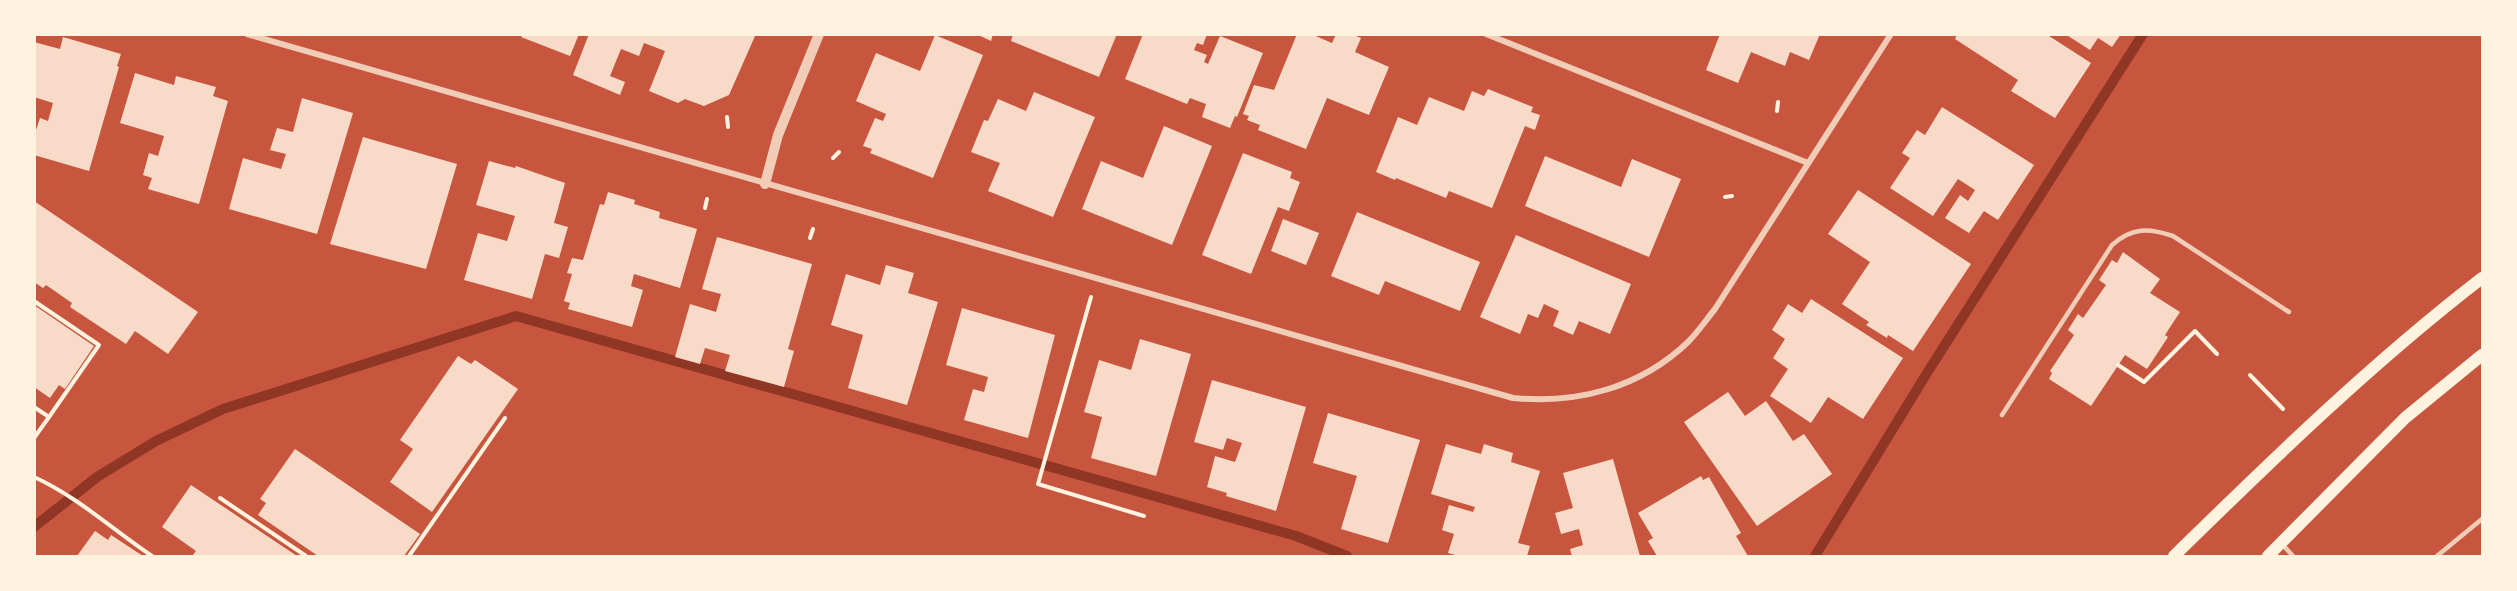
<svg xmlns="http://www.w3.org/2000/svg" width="2517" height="591" viewBox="0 0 2517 591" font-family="'Asap Condensed',sans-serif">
<rect width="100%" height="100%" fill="#c8553d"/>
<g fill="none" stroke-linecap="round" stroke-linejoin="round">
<g stroke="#8f3625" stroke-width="10">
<path d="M34,527L97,477L156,441L223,409L516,316L1296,536L1347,556"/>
<path d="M1815,556L1927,373L2143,34"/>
</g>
</g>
<g fill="#f7dbc8">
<path d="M523,34H579L570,56L521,37Z"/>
<path d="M589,34H751L755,36L729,95L704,106L685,99L678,103L649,91L665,51L644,43L639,56L621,49L610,76L625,82L620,95L573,75Z"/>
<path d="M976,34H993L991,41Z"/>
<path d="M1013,34H1117L1099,77L1011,41Z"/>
<path d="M1143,34H1207L1203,45L1197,43L1194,50L1207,55L1204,62L1208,64L1220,36L1263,53L1237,117L1235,116L1230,128L1202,117L1206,104L1190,98L1187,104L1125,79Z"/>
<path d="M1297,34H1311L1332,43L1336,34H1352L1361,38L1355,52L1389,67L1369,115L1327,98L1306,149L1258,130L1260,125L1247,120L1249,116L1243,114L1254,85L1274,90Z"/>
<path d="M1720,34H1820L1809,60L1790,52L1785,66L1751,52L1738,83L1706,70Z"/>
<path d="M1957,34H2046L2091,63L2055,118L2011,91L2018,80L1955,39Z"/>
<path d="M2065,34H2121L2112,47L2098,38L2090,50Z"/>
<path d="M935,35L983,55L933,178L870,153L872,149L863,146L875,118L883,121L886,114L856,101L876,53L920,71Z"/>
<path d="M63,37L121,54L117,66L119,67L89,171L34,155V136L40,118L48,121L53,103L34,97V42L60,49Z"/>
<path d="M135,73L174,85L176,76L216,87L213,96L228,101L199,204L148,189L152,178L143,175L149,153L158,156L164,136L120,123Z"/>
<path d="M1488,89L1533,107L1531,112L1540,115L1535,130L1525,126L1492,208L1449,191L1446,198L1396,178L1395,180L1376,172L1398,117L1417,125L1429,97L1464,111L1472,91L1484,96Z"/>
<path d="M1034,92L1095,117L1053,217L988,191L1000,163L971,152L984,120L988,121L998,99L1026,111Z"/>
<path d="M302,98L353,113L317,234L229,209L243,158L281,169L286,154L270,150L277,128L293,132Z"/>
<path d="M1942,107L2034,165L1998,220L1984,211L1969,233L1945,218L1960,195L1968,201L1975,190L1958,179L1933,216L1890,188L1910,158L1902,153L1917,130L1925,135Z"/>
<path d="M1164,126L1212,146L1172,245L1082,209L1101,161L1143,178Z"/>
<path d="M363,137L457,164L426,269L330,244Z"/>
<path d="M1243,153L1292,172L1290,178L1300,182L1289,211L1278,207L1251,274L1202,255Z"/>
<path d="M1545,156L1621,187L1632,159L1681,179L1649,257L1525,206Z"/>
<path d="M489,161L515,168L516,166L565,183L554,223L568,227L559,258L545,254L532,299L464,280L478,233L507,241L515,216L476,205Z"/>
<path d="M1858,190L1971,264L1913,351L1888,335L1887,338L1866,325L1869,322L1842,304L1870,262L1828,234Z"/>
<path d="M608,192L635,200L634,204L660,212L659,218L697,229L680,288L634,274L631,286L643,290L632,327L568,309L570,303L564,301L572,274L567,273L572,258L583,260L600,204L604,205Z"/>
<path d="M34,201L198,312L168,354L135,331L126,344L70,307L72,303L46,285L43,288L34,282Z"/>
<path d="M1357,212L1480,262L1460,311L1385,281L1379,295L1331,276Z"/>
<path d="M1283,219L1319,233L1306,265L1271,251Z"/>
<path d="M1516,235L1631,284L1610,334L1579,321L1573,335L1553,326L1559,311L1544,304L1538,318L1528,314L1520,334L1480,317Z"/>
<path d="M717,237L812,264L788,349L794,351L784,387L725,371L730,355L705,348L700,364L675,357L690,304L716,312L721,294L702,289Z"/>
<path d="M2123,252L2160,279L2150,293L2180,312L2165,335L2168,337L2147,369L2125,355L2091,406L2049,379L2052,373L2050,371L2074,335L2068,330L2078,314L2083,318L2106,285L2099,280L2112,260L2117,263Z"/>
<path d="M886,265L914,273L908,293L938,302L907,405L848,388L863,335L831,325L846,274L880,285Z"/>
<path d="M1811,299L1903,358L1863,419L1828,397L1811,423L1770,396L1788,369L1773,358L1785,339L1772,330L1788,304L1802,313Z"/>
<path d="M34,305L94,346L65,389L59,385L50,398L34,387Z"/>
<path d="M962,308L1055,335L1028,438L964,420L973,389L984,392L988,377L946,365Z"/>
<path d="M1140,339L1191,354L1156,476L1091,458L1102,417L1084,412L1099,360L1131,370Z"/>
<path d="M458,356L471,364L475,360L518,389L432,512L390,482L413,449L400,440Z"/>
<path d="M1212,380L1306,407L1276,511L1226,496L1227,493L1207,487L1215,456L1235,462L1242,443L1227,438L1223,450L1194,442Z"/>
<path d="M1728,392L1745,416L1766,401L1793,441L1804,434L1832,474L1757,526L1684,422Z"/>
<path d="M1328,413L1420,440L1388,543L1341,529L1357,476L1313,463Z"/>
<path d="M1446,444L1481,454L1484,444L1513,453L1511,462L1540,471L1518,543L1530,546L1527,556H1459L1448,553L1454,534L1442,530L1449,505L1473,512L1475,507L1431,494Z"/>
<path d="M295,449L420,534L404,556H318L258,515L266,503L260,499Z"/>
<path d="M1613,459L1640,556H1572L1570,549L1583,545L1579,529L1561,534L1555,513L1573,508L1563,473Z"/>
<path d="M1701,476L1703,480L1709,477L1741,533L1736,536L1748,556H1657L1648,541L1653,538L1638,513Z"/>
<path d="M191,485L297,556H192L196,551L162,527Z"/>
<path d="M95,531L108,540L111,535L143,556H77Z"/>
</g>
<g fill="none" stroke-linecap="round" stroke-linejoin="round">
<g stroke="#fff3e0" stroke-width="4">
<path d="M1777,111L1778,102"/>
<path d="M727,117L728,127"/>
<path d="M833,158L839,152"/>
<path d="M1725,197L1732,196"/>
<path d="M705,208L707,199"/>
<path d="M810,238L813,229"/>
<path d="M1091,297L1038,484L1144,516"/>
<path d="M34,301L99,345L49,417"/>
<path d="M2118,365L2144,382L2195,331L2217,354"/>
<path d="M2250,375L2283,409"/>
<path d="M34,407L49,417L34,438"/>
<path d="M34,477C78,497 113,530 152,556"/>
<path d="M220,498L306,556"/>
<path d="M409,556L505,418"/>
</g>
<g stroke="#f1ccb7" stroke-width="4.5">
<path d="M2002,415L2112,245C2132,227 2149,228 2173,236L2289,312"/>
<path d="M2281,543L2293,556"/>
<path d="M2437,556L2482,519"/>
</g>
<g stroke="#f1ccb7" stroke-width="6">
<path d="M247,34L1513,398C1578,404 1640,388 1688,342C1698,332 1706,320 1715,309L1891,34"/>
<path d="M1486,34L1808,163"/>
</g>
<path stroke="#f1ccb7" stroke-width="10" d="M765,184L778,135L819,34"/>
<g stroke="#fff3e0" stroke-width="12">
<path d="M2174,556C2273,459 2373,362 2482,278"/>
<path d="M2268,556L2405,418L2482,355"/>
</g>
</g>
<rect width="2517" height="591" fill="none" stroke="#fff3e0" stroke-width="72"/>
</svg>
